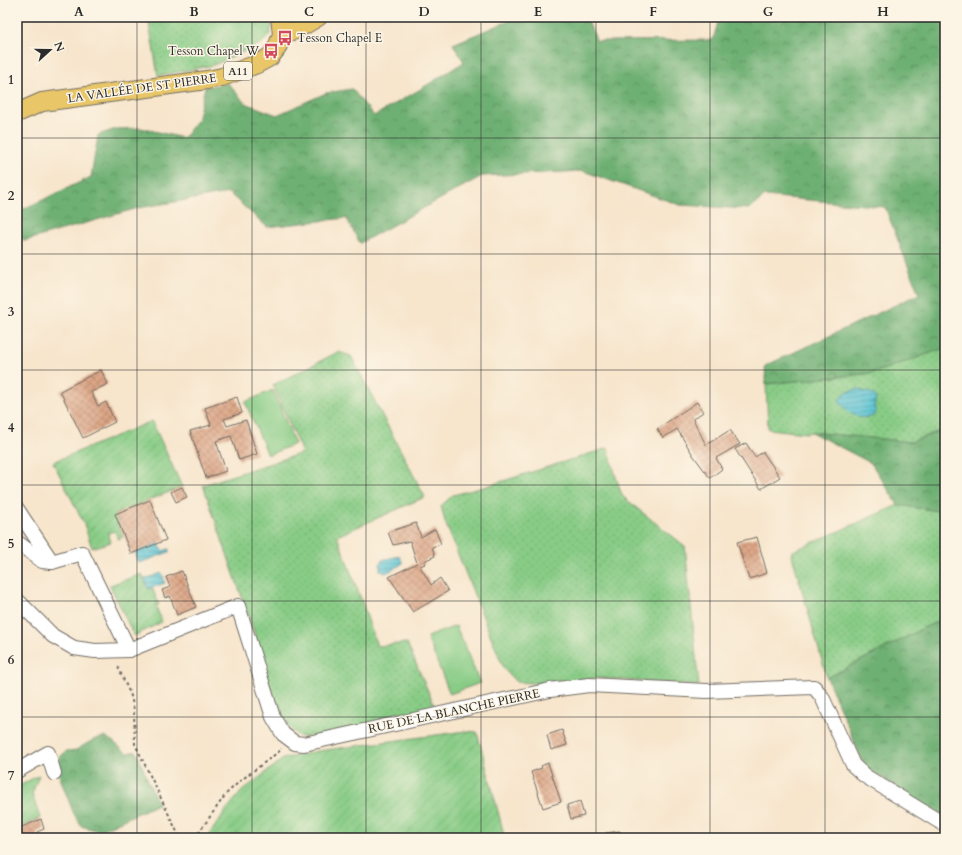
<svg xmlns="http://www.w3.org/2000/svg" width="962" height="855" viewBox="0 0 962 855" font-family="Cardo,serif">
<defs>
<pattern id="grass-dots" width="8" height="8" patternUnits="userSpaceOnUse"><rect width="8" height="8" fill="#88cc86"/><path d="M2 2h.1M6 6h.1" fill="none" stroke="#76af74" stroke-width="1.8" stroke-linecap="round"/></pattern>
<pattern id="forest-crowns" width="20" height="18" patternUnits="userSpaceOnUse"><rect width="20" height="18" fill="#6eb073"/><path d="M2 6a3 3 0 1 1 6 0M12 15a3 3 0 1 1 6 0" fill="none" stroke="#5b8f5f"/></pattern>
<pattern id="garden-furrows" width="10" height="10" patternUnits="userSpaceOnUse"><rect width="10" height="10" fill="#88cc86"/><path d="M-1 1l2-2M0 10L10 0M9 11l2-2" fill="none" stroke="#76af74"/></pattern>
<pattern id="water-rules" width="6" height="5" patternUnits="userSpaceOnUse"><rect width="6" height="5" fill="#59c3d4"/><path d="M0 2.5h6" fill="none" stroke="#4a9fac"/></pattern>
<pattern id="building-cross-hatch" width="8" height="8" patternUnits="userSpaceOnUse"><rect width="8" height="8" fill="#dda686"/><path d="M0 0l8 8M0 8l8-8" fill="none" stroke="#b3876e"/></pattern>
</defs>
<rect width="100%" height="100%" fill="#fcf5e5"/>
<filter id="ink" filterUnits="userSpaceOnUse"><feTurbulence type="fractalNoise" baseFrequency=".025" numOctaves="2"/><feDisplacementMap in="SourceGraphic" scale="8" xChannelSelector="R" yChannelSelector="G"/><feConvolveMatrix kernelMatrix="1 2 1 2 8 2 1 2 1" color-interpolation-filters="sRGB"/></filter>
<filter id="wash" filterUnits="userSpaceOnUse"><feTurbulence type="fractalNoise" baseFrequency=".012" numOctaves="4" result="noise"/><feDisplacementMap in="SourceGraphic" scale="16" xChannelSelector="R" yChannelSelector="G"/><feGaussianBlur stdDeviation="0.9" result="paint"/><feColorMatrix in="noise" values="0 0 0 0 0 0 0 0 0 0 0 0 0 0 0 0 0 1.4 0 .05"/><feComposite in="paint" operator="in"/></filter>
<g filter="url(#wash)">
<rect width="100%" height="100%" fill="#f7e5cc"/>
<g fill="url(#grass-dots)" stroke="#5a7c58">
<path d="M148,17H270L272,26L269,36L262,43L214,65L158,76Z"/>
<path d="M945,348V429L911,442L811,432L806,433L768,429L766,384L873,373Z"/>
<path d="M338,352L351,356L425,497L337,536L361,599L377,646L407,643L435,707L319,736L300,737L284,723L271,691L254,632L203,485L302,453L273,385Z"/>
<path d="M608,448L616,477L622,495L629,502L685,546L699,686L597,678L548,684L516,682L504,669L445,522L441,506L453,495L484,487Z"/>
<path d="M898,505L945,512V617L827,678L791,552Z"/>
</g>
<g fill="url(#forest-crowns)" stroke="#4c6e4f">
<path d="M518,17H586L597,41L713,40L719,18H727V17H945V348L873,373L766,384L765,366L919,294L885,207L765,196L749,209L680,205L583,171L482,176L360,243L346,218L267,227L229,193L138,208L24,241L17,229V212L91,177L98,135L116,129L141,128L183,138L197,121L205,87L228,83L245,103L277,115L326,93L352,89L374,116L419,90L464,62L453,44Z"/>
<path d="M945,429V512L898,505L871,463L811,432L911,442Z"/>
<path d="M945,617V816L918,801L865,767L827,678Z"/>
<path d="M104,737C115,741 118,747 127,753L136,751L158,804L99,831L81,826L73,812L57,770L59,758L66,751L76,750L93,740Z"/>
</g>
<g fill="url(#garden-furrows)" stroke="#5a7c58">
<path d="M152,421L182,487L115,514L123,537L118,539L115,531L108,533L111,542L92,548L84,524L53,462Z"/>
<path d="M142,574L148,589L152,587L159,605L156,606L162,622L134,636L110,585Z"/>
<path d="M466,731L477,732L505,838H207L226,810L242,791L283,759L317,751Z"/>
<path d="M39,775L32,794L40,818L17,829V787Z"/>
</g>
<g fill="#88cc86" stroke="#5a7c58">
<path d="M273,390L295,444L268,455L245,402Z"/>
<path d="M456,626L480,683L450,694L427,637Z"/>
</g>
<g fill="url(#water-rules)" stroke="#427780">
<path d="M857,389L873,394L876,398L874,407L876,411L873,416C858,421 847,413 839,400L845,393Z"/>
<path d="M159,543L162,551L169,549V552L139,563L135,552Z"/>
<path d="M399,556L403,563L394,569L385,573L380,570V565L382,560Z"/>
<path d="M162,573L165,583L148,589L144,579Z"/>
</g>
<g id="blocks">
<g fill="url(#building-cross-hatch)">
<path d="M101,370L108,384L91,392L98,406L106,402L115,422L83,438L60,391Z"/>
<path d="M237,397L242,413L224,419L227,426L246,420L257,454L239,460L231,436L216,441L226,471L206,478L190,431L211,425L205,408Z"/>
<path d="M697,402L703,412L693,419L706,445L730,430L740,444L716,458L722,469L710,478L693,455L677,429L663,438L657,429Z"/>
<path d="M746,443L755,457L763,452L780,477L761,489L735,449Z"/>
<path d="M182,487L187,497L176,502L171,492Z"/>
<path d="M150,500L166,540L131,554L115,514Z"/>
<path d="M416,523L421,537L435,529L441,544L432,547L435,556L424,561L425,564L420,566L431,585L440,578L448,591L413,612L389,577L417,563L410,541L393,545L388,532Z"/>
<path d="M757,537L767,573L749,579L737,542Z"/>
<path d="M182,571L196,607L177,615L170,596L165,598L162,590L170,587L166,577Z"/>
<path d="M562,730L567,745L551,750L547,735Z"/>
<path d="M548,763L561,802L543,808L531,772L542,768L541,766Z"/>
<path d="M580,801L584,816L571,819L567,805Z"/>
<path d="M41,819L44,829L37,832L38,838H17V829Z"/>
<path d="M620,831V838H607L606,833Z"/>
</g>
</g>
</g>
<g filter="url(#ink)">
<use href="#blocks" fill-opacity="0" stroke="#726c63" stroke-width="1"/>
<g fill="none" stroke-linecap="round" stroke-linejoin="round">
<g stroke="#726c63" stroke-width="16">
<g id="minor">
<path d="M17,509L52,562L82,553L129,650"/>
<path d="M17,542L42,561L52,562"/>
<path d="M17,600L53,636L74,648L95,651L129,650L238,606L273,717L283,734L295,743L304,744L550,690L589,685L706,691L814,687L822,697L853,765L865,776L945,825"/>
<path d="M17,771L48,753L54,773"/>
</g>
</g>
<g stroke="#726c63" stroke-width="20">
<g id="major">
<path d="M282,34L296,30L318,17"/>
<path d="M17,113L42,102L207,80L222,77L257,64L270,57L277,48L282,34L280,17"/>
</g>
</g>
<g stroke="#726c63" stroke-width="2" stroke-dasharray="3 3" stroke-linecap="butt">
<path d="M118,667L131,696L134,710L135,744L180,838"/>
<path d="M195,838L226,794L240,781L281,750V748"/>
</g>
<use href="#minor" stroke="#fff" stroke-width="14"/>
<use href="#major" stroke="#e9c769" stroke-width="18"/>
</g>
</g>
<path fill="none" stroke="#2b2b2b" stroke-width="1" stroke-opacity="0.55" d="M137,17V838M252,17V838M366,17V838M481,17V838M596,17V838M710,17V838M825,17V838M17,138H945M17,254H945M17,370H945M17,485H945M17,601H945M17,717H945"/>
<defs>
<g id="bus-bare" transform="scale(1.2)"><path d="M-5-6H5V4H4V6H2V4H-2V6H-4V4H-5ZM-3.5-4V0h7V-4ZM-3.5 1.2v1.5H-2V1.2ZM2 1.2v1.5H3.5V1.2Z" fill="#d1495b" stroke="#fcf5e5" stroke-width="2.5" paint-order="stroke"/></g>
</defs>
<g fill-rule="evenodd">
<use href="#bus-bare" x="285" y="38"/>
<use href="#bus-bare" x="271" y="51"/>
</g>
<g text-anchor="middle" stroke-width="3" stroke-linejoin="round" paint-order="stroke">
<rect fill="#fcf5e5" stroke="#6a6863" stroke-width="1" x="224" y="62" width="28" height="18" rx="3"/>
<g font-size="11" font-weight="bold" fill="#2b2b2b">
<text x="238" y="75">A11</text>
</g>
<g font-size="12" fill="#2b2b2b" stroke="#fcf5e5" text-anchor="start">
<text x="297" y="42">Tesson Chapel E</text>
<text x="259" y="55" text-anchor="end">Tesson Chapel W</text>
</g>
<g font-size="12" fill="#2b2b2b" stroke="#fcf5e5">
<text transform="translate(142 88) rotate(-8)" y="4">LA VALLÉE DE ST PIERRE</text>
<text transform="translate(454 711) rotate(-12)" y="4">RUE DE LA BLANCHE PIERRE</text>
</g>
</g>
<rect width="962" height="855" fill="none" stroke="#fcf5e5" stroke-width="44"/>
<g transform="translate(50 50) rotate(69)" stroke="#fcf5e5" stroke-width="3" paint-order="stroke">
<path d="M0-3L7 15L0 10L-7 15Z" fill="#2b2b2b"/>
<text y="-6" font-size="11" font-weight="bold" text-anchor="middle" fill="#2b2b2b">N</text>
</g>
<rect x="22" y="22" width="918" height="811" fill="none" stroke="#2b2b2b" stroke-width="1.5"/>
<g font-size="13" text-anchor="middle" font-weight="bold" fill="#2b2b2b">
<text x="79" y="16">A</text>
<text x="194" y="16">B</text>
<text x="309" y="16">C</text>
<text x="424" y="16">D</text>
<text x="538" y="16">E</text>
<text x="653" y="16">F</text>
<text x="768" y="16">G</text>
<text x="883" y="16">H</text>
<text x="11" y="84">1</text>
<text x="11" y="200">2</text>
<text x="11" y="316">3</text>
<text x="11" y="432">4</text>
<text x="11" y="548">5</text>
<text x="11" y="664">6</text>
<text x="11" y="780">7</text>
</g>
</svg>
